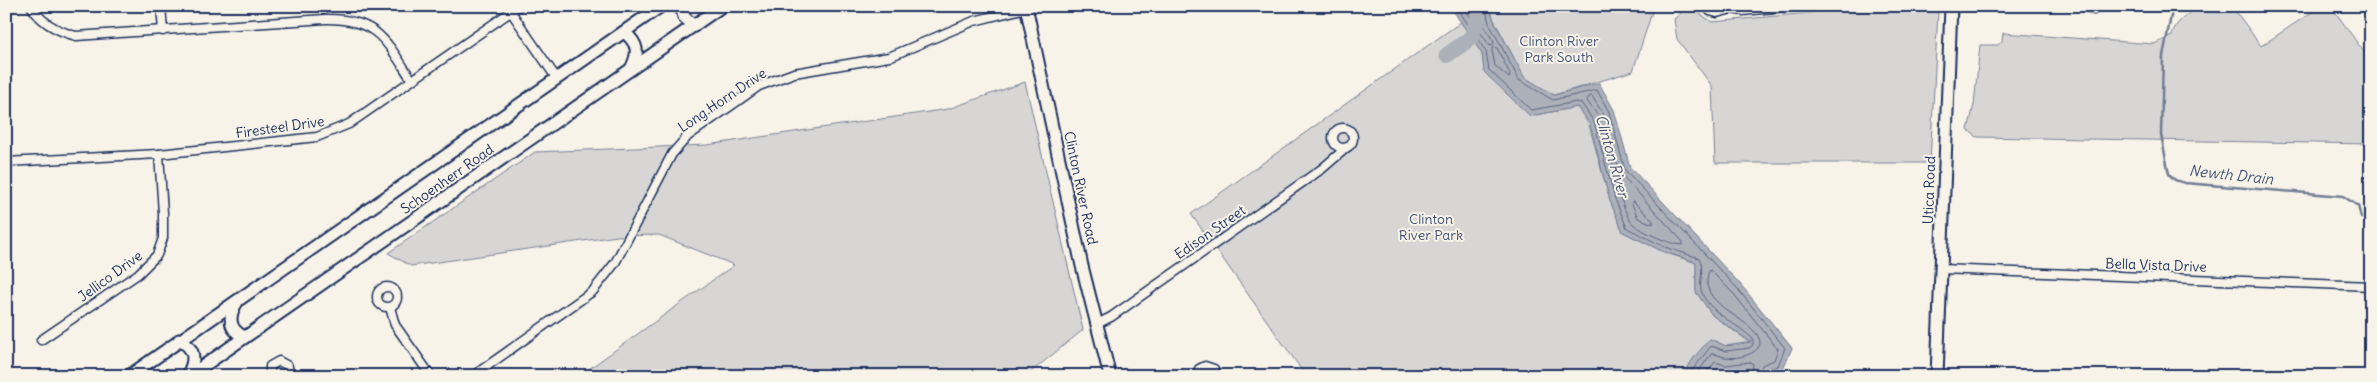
<svg xmlns="http://www.w3.org/2000/svg" width="2377" height="382" viewBox="0 0 2377 382" font-family="Delius,sans-serif">
<rect width="100%" height="100%" fill="#f7f3e8"/>
<filter id="ink" filterUnits="userSpaceOnUse"><feTurbulence type="fractalNoise" baseFrequency=".02" numOctaves="2"/><feDisplacementMap in="SourceGraphic" scale="10" xChannelSelector="R" yChannelSelector="G"/><feConvolveMatrix kernelMatrix="1 2 1 2 8 2 1 2 1" color-interpolation-filters="sRGB"/></filter>
<g filter="url(#ink)">
<g fill="#d7d6d4" stroke="#798299">
<path d="M1489,6H1654L1633,71L1554,95L1524,77L1494,20Z"/>
<path d="M1689,6L1712,22L1884,6H1933L1938,12L1930,163H1715L1712,86L1677,39L1674,19Z"/>
<path d="M2198,6H2215L2219,13L2232,6L2261,46L2321,6H2331L2371,62V144L1977,137L1968,130L1974,105L1980,45H1998L2002,41L2003,33L2154,44L2172,36C2173,23 2189,14 2198,6Z"/>
<path d="M1461,22L1482,54L1485,72L1531,116L1577,107L1589,125L1610,201L1623,232L1664,252L1696,263V292L1713,316L1751,343L1726,346L1710,339L1682,376H1306L1191,214Z"/>
<path d="M1025,82L1083,330L1026,376H579L734,265L659,235L617,236L411,266L388,253L535,152L707,145L948,109Z"/>
</g>
<path fill="#acb0b9" stroke="#727c95" d="M1450,6H1489L1494,21L1524,77L1554,95L1599,83L1614,110L1630,167L1741,285L1792,348L1782,371L1757,376H1682L1695,356L1710,339L1726,346L1751,342L1713,316L1696,292V262L1664,252L1623,232L1610,201L1590,124L1578,107L1530,116L1484,72L1482,54Z"/>
<g fill="none" stroke-linecap="round" stroke-linejoin="round">
<g stroke="#556382" stroke-width="1">
<path d="M1456,6L1486,52L1489,70L1531,110L1577,102L1582,104L1594,122L1615,199L1627,228L1665,247L1699,258C1705,268 1699,280 1701,290C1707,312 1738,324 1753,339V345L1749,348L1726,351L1711,346L1688,376"/>
<path d="M1463,6L1489,45L1492,46L1494,42L1483,25L1479,6"/>
<path d="M1485,6L1489,23L1519,80L1553,100L1597,90L1609,112L1625,170L1737,288L1785,348L1778,366L1767,369L1764,376"/>
<path d="M1494,47L1497,48L1510,74L1509,78L1495,66L1492,50Z"/>
<path d="M1592,96L1603,114L1602,118L1599,117L1587,101L1588,98Z"/>
<path d="M1613,163H1617L1621,174L1683,242V245C1672,245 1642,232 1633,224C1625,218 1612,173 1613,163Z"/>
<path d="M1633,201L1653,221V224L1638,218L1632,204Z"/>
<path d="M1695,376L1712,353C1716,354 1720,356 1724,357C1735,359 1756,356 1760,344C1761,324 1715,312 1708,288C1706,284 1708,277 1708,273L1710,270L1733,293L1778,349L1774,360L1762,365L1758,376"/>
<path d="M1704,376L1715,362L1726,365L1750,362L1753,364L1751,376"/>
</g>
<path stroke="#727c95" stroke-width="2.5" d="M2173,6L2163,56L2161,135L2169,174L2175,180L2185,183L2343,196L2358,206L2361,217"/>
<path stroke="#acb0b9" stroke-width="16" d="M1447,55L1471,38L1478,18"/>
<g stroke="#1b2f5e" stroke-width="11">
<g id="street">
<path d="M31,6C41,23 57,31 76,36L325,19C377,18 386,41 412,80"/>
<path d="M161,6L163,31"/>
<path d="M507,6L557,79"/>
<path d="M1706,6L1710,11L1717,13L1732,9L1743,11L1796,6"/>
<path d="M2085,6L2094,10L2100,6"/>
<circle cx="1343" cy="138" r="10"/>
<path d="M6,162L159,154L317,137L349,124L519,6"/>
<path d="M1941,269L2371,286"/>
<circle cx="387" cy="297" r="10"/>
<path d="M390,307L395,325L431,376"/>
<path d="M1097,324L1111,317L1323,168L1346,148"/>
<path d="M41,340L138,274L157,255L163,238V213L159,154"/>
<path d="M270,376V366L279,361L288,366V376"/>
<path d="M473,376L593,291L615,263L672,154L688,136L759,86L794,73L889,57L974,21L1026,8"/>
<path d="M1196,376L1199,369L1205,366L1214,369L1217,376"/>
</g>
</g>
<g stroke="#1b2f5e" stroke-width="15">
<g id="secondary">
<path d="M681,6L684,17L694,26"/>
<path d="M1026,6L1082,266L1110,376"/>
<path d="M2369,6L2371,8"/>
<path d="M624,32C639,44 639,53 631,69"/>
<path d="M237,302C228,316 228,330 245,337"/>
<path d="M179,340C196,348 196,361 187,376"/>
<path d="M129,376L661,6"/>
<path d="M189,376L722,6"/>
<path d="M1937,376L1951,6"/>
</g>
</g>
<use href="#street" stroke="#f7f3e8" stroke-width="8"/>
<use href="#secondary" stroke="#f7f3e8" stroke-width="11"/>
</g>
</g>
<g text-anchor="middle" stroke-width="4" stroke-linejoin="round" paint-order="stroke">
<g font-size="14" fill="#415076" stroke="#f7f3e8">
<text x="1559" y="46">Clinton River<tspan x="1559" dy="16">Park South</tspan></text>
<text x="1431" y="224">Clinton<tspan x="1431" dy="16">River Park</tspan></text>
</g>
<g font-size="14" fill="#1b2f5e" stroke="#f7f3e8">
<text transform="translate(722 100) rotate(-34)" y="5">Long Horn Drive</text>
<text transform="translate(280 127) rotate(-8)" y="5">Firesteel Drive</text>
<text transform="translate(447 179) rotate(-35)" y="5">Schoenherr Road</text>
<text transform="translate(1081 188) rotate(78)" y="5">Clinton River Road</text>
<text transform="translate(1929 190) rotate(-88)" y="5">Utica Road</text>
<text transform="translate(1210 232) rotate(-35)" y="5">Edison Street</text>
<text transform="translate(2156 265) rotate(2)" y="5">Bella Vista Drive</text>
<text transform="translate(110 276) rotate(-36)" y="5">Jellico Drive</text>
</g>
<g font-size="15" font-style="italic" fill="#465679" stroke="#f7f3e8">
<text transform="translate(1612 156) rotate(74)" y="5">Clinton River</text>
<text transform="translate(2231 175) rotate(6)" y="5">Newth Drain</text>
</g>
</g>
<rect width="2377" height="382" fill="none" stroke="#f7f3e8" stroke-width="25"/>
<rect x="12" y="12" width="2352" height="357" fill="none" stroke="#1b2f5e" stroke-width="2" filter="url(#ink)"/>
</svg>
